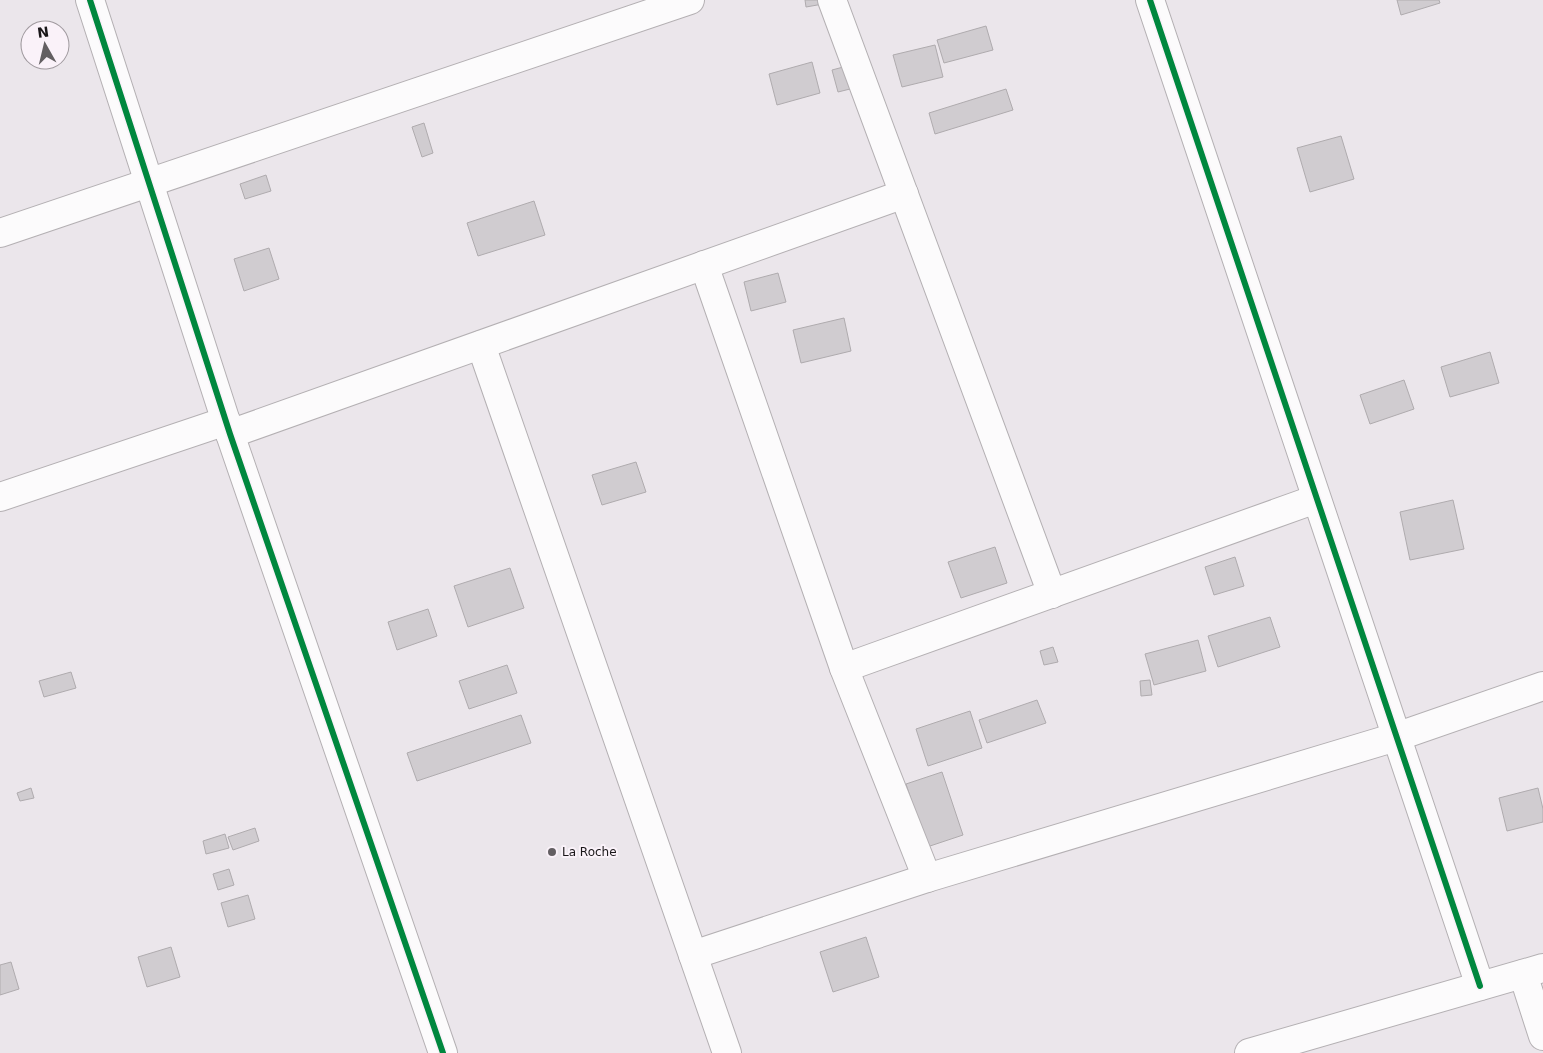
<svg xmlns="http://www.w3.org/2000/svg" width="1543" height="1053" viewBox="0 0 1543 1053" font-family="'DejaVu Sans',sans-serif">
<rect width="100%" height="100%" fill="#ebe6eb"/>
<g fill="#d0ccd0" stroke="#afabae">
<path d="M805,0H823V4L806,7Z"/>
<path d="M1397,0H1439L1440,3L1401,15Z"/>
<path d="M986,26L993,50L944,63L937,40Z"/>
<path d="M935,45L943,77L902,87L893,55Z"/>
<path d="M812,62L820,93L777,105L769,74Z"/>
<path d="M847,66L854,88L838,92L832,70Z"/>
<path d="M1006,89L1013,110L935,134L929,113Z"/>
<path d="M424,123L433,153L422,157L412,127Z"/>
<path d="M1341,136L1354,179L1310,192L1297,148Z"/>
<path d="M266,175L271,191L245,199L240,184Z"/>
<path d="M534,201L545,235L478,256L467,223Z"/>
<path d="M269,248L279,279L244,291L234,259Z"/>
<path d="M778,273L786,302L751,311L744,282Z"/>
<path d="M844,318L851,351L801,363L793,330Z"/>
<path d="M1490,352L1499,383L1450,397L1441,367Z"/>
<path d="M1404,380L1414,409L1370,424L1360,395Z"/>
<path d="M636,462L646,492L602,505L592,475Z"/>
<path d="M1453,500L1464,549L1410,560L1400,512Z"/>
<path d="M995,547L1007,583L961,598L948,562Z"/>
<path d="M1235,557L1244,586L1214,595L1205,567Z"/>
<path d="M510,568L524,608L468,627L454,586Z"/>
<path d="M428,609L437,636L397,650L388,622Z"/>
<path d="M1270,617L1280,647L1218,667L1208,636Z"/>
<path d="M1198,640L1206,671L1154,685L1145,654Z"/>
<path d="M1053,647L1058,662L1044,665L1040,651Z"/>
<path d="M507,665L517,693L469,709L459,681Z"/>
<path d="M71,672L76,688L44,697L39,681Z"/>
<path d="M1150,680L1152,695L1141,696L1140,681Z"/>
<path d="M1037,700L1046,723L987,743L979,720Z"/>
<path d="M970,711L982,748L928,766L916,729Z"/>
<path d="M521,715L531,743L417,781L407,753Z"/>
<path d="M942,772L963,835L927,847L906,784Z"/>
<path d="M31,788L34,798L20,801L17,793Z"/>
<path d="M1538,788L1543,809V822L1507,831L1499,798Z"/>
<path d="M255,828L259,841L233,850L228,837Z"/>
<path d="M225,834L229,848L206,854L203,841Z"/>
<path d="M229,869L234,885L218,890L213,874Z"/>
<path d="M248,895L255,919L228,927L221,903Z"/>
<path d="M866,937L879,977L833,992L820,952Z"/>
<path d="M171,947L180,977L147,987L138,957Z"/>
<path d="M11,962L19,989L0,995V965Z"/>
</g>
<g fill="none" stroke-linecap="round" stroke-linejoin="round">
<g stroke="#b4b0b3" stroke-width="30">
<g id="minor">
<path d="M90,0L230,434L443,1053"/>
<path d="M832,0L1052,594"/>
<path d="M1150,0L1480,986"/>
<path d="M0,233L690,0"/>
<path d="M704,265L844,668L927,878"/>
<path d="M481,345L727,1053"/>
<path d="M230,434L904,194"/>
<path d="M0,497L226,421"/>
<path d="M844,668L1316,499"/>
<path d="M693,955L927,878L1396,737L1543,686"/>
<path d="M1523,974L1543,1036"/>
<path d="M1249,1053L1543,968"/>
</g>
</g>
<use href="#minor" stroke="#fcfbfc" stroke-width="28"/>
<g stroke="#faf2f9" stroke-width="9">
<g id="cycleway">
<path d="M90,0L230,434L443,1053"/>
<path d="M1150,0L1480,986"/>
</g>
</g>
<use href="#cycleway" stroke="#00873e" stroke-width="6"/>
</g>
<circle fill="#635f62" stroke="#faf2f9" stroke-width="2" cx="552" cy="852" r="5"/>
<g text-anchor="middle" stroke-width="4" stroke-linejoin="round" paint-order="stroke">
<g font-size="12" fill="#1a1719" stroke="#faf2f9" text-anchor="start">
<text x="562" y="856">La Roche</text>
</g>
</g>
<g transform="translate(45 45) rotate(352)"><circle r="24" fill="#faf2f9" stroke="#a09a9f"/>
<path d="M0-4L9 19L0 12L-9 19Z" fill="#635f62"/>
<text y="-8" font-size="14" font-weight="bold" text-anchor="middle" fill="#1a1719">N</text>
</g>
</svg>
